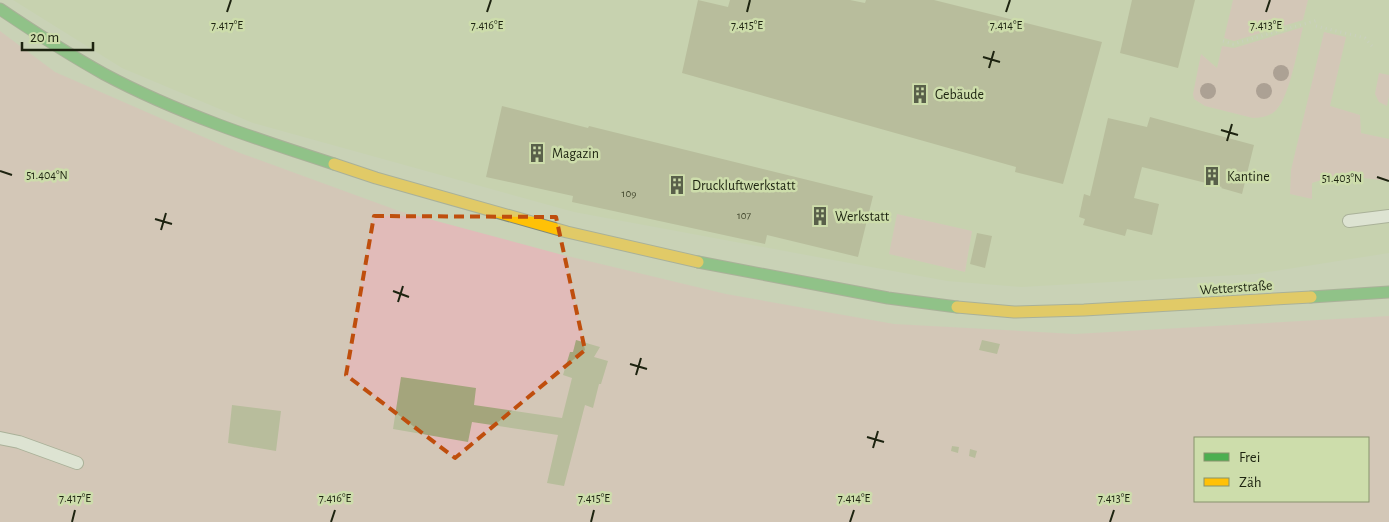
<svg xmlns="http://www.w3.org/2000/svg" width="1389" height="522" viewBox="0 0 1389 522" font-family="'Alegreya Sans',sans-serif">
<rect width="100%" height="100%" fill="#c9d2b6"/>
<path fill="#c5d3a7" d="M13,0H1389V253L1255,274L1021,287L947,281L574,212L253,123L122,68Z"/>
<g fill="#e1bbb9" fill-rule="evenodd">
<path d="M1233,0H1308L1303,20L1234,41L1224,38Z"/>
<path d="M1303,27C1298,47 1290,95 1277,109C1271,116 1262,118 1253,118L1205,106L1194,99L1193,94L1201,54L1217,68L1222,46L1234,48Z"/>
<path d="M0,31L55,72L240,153L399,211L559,254L726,294L894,324L1075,334L1389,316V522H0ZM1195,438H1368V501H1195Z"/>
<path d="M1324,32L1346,37L1330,106L1360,115L1361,133L1389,139V181L1336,175L1312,183V199L1290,194L1291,170Z"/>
<path d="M1379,73L1389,75V96L1387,106L1379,102L1375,94Z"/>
<path d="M897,214L972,231L965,272L889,254Z"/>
</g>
<g fill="#a4a57c">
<path d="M698,0L728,7L730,0H850L865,3L866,0H934L1102,42L1063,184L1015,172L1016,167L682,73Z"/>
<path d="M1132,0H1195L1178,68L1120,53Z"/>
<path d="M502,106L588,128L589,126L873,196L858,257L767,235L765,244L572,202L573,196L486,177Z"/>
<path d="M1150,117L1254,145L1242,194L1221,188L1222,187L1142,167L1134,198L1159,204L1152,235L1127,229L1125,236L1083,225L1085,219L1079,217L1084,194L1090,196L1108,118L1147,127Z"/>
<path d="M977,233L992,236L985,268L970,264Z"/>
<path d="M576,340L600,347L594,357L608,361L601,384H599L593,408L585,405L564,486L547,483L558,435L472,422L468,442L393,429L401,377L476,388L474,405L562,418L572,378L563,375L570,352H573Z"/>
<path d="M982,340L1000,344L997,354L979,350Z"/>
<path d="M232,405L281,411L276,451L228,443Z"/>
<path d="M952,446L959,447L958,453L951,451Z"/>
<path d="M970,449L977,451L975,458L969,456Z"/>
</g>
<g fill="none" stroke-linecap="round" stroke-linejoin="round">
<g stroke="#848a75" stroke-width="14">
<g id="lane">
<path d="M1349,221L1389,216"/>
<path d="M0,438L19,442L77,463"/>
</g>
</g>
<g stroke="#848a75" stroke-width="13">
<g id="fast">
<path d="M0,9C34,32 68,54 104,74C177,113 256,139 334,164"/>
<path d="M698,262L888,298L957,307"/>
<path d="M1311,297L1389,292"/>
</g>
</g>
<g stroke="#848a75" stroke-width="13">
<g id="slow">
<path d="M334,164L376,178L567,232L698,262"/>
<path d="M957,307L1014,312L1084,310L1311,297"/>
</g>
</g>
<g stroke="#cccfc7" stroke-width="3" stroke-dasharray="1 4" stroke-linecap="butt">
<path d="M1316,26L1365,38L1372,46"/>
<path d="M1223,41L1233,44L1318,20"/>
</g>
<use href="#lane" stroke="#f7f8f4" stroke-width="12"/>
<use href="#fast" stroke="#4caf50" stroke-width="11"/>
<use href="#slow" stroke="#ffc107" stroke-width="11"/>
</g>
<g fill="#8b666a">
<circle cx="1281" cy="73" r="8"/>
<circle cx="1208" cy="91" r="8"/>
<circle cx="1264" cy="91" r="8"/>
</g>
<path d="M0 0H1389V522H0ZM374,216L556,217L585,350L455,458L346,375Z" fill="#c9d2b6" fill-opacity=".55" fill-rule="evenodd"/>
<path fill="none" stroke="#bf4e0d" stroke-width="4" stroke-dasharray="10 6" stroke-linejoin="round" d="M374,216L556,217L585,350L455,458L346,375Z"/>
<path fill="none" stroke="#1d2310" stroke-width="2" d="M227,12L231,0M487,12L491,0M747,12L750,0M1006,12L1010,0M1266,12L1270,0M983,57L1000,62M989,68L994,51M1221,130L1238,135M1227,141L1232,124M0,171L12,175M1377,177L1389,181M155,219L172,224M161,230L166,213M393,291L409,297M398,302L403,286M630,364L647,369M636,375L641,358M867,437L884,442M873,448L878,431M72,522L75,510M331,522L335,510M591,522L594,510M850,522L854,510M1110,522L1114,510"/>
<defs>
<g id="building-bare" transform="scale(1.5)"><path d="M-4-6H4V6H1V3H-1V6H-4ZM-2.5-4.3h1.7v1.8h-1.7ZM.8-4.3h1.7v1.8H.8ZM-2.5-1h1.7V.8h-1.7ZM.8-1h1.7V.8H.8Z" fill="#59604a" stroke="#cdddab" stroke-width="2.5" paint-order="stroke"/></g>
</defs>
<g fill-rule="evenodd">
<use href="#building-bare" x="920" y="94"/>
<use href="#building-bare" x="537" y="153"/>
<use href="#building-bare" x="1212" y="176"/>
<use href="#building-bare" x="677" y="185"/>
<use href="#building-bare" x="820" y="216"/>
</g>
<g text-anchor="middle" stroke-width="5" stroke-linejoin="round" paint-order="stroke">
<g font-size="11" fill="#3f442b">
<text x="629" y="197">109</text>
<text x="744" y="219">107</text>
</g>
<g font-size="14" fill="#1d2310" stroke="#cdddab" text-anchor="start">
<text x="935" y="99">Gebäude</text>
<text x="552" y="158">Magazin</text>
<text x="1227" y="181">Kantine</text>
<text x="692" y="190">Druckluftwerkstatt</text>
<text x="835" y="221">Werkstatt</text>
</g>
<g font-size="14" fill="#1d2310" stroke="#cdddab">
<text transform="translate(1236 287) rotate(-4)" y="5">Wetterstraße</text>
</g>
</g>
<g font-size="12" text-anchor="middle" fill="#1d2310" stroke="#cdddab" stroke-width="5" stroke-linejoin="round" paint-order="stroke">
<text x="227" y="29">7.417°E</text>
<text x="487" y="29">7.416°E</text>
<text x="747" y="29">7.415°E</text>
<text x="1006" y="29">7.414°E</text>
<text x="1266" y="29">7.413°E</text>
<text x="47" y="179">51.404°N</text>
<text x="1342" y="182">51.403°N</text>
<text x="75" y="502">7.417°E</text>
<text x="335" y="502">7.416°E</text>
<text x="594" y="502">7.415°E</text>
<text x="854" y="502">7.414°E</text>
<text x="1114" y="502">7.413°E</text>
</g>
<rect x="1194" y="437" width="175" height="65" fill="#cdddab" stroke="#87936d"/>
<rect x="1204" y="453" width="25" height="8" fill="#4caf50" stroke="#87936d"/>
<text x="1239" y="462" font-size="15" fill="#1d2310">Frei</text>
<rect x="1204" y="478" width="25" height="8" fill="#ffc107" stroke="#87936d"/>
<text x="1239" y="487" font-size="15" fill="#1d2310">Zäh</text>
<path d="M22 42v8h71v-8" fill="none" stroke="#1d2310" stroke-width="2.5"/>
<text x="30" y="42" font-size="15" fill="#1d2310" stroke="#cdddab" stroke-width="4" paint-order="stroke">20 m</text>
</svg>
